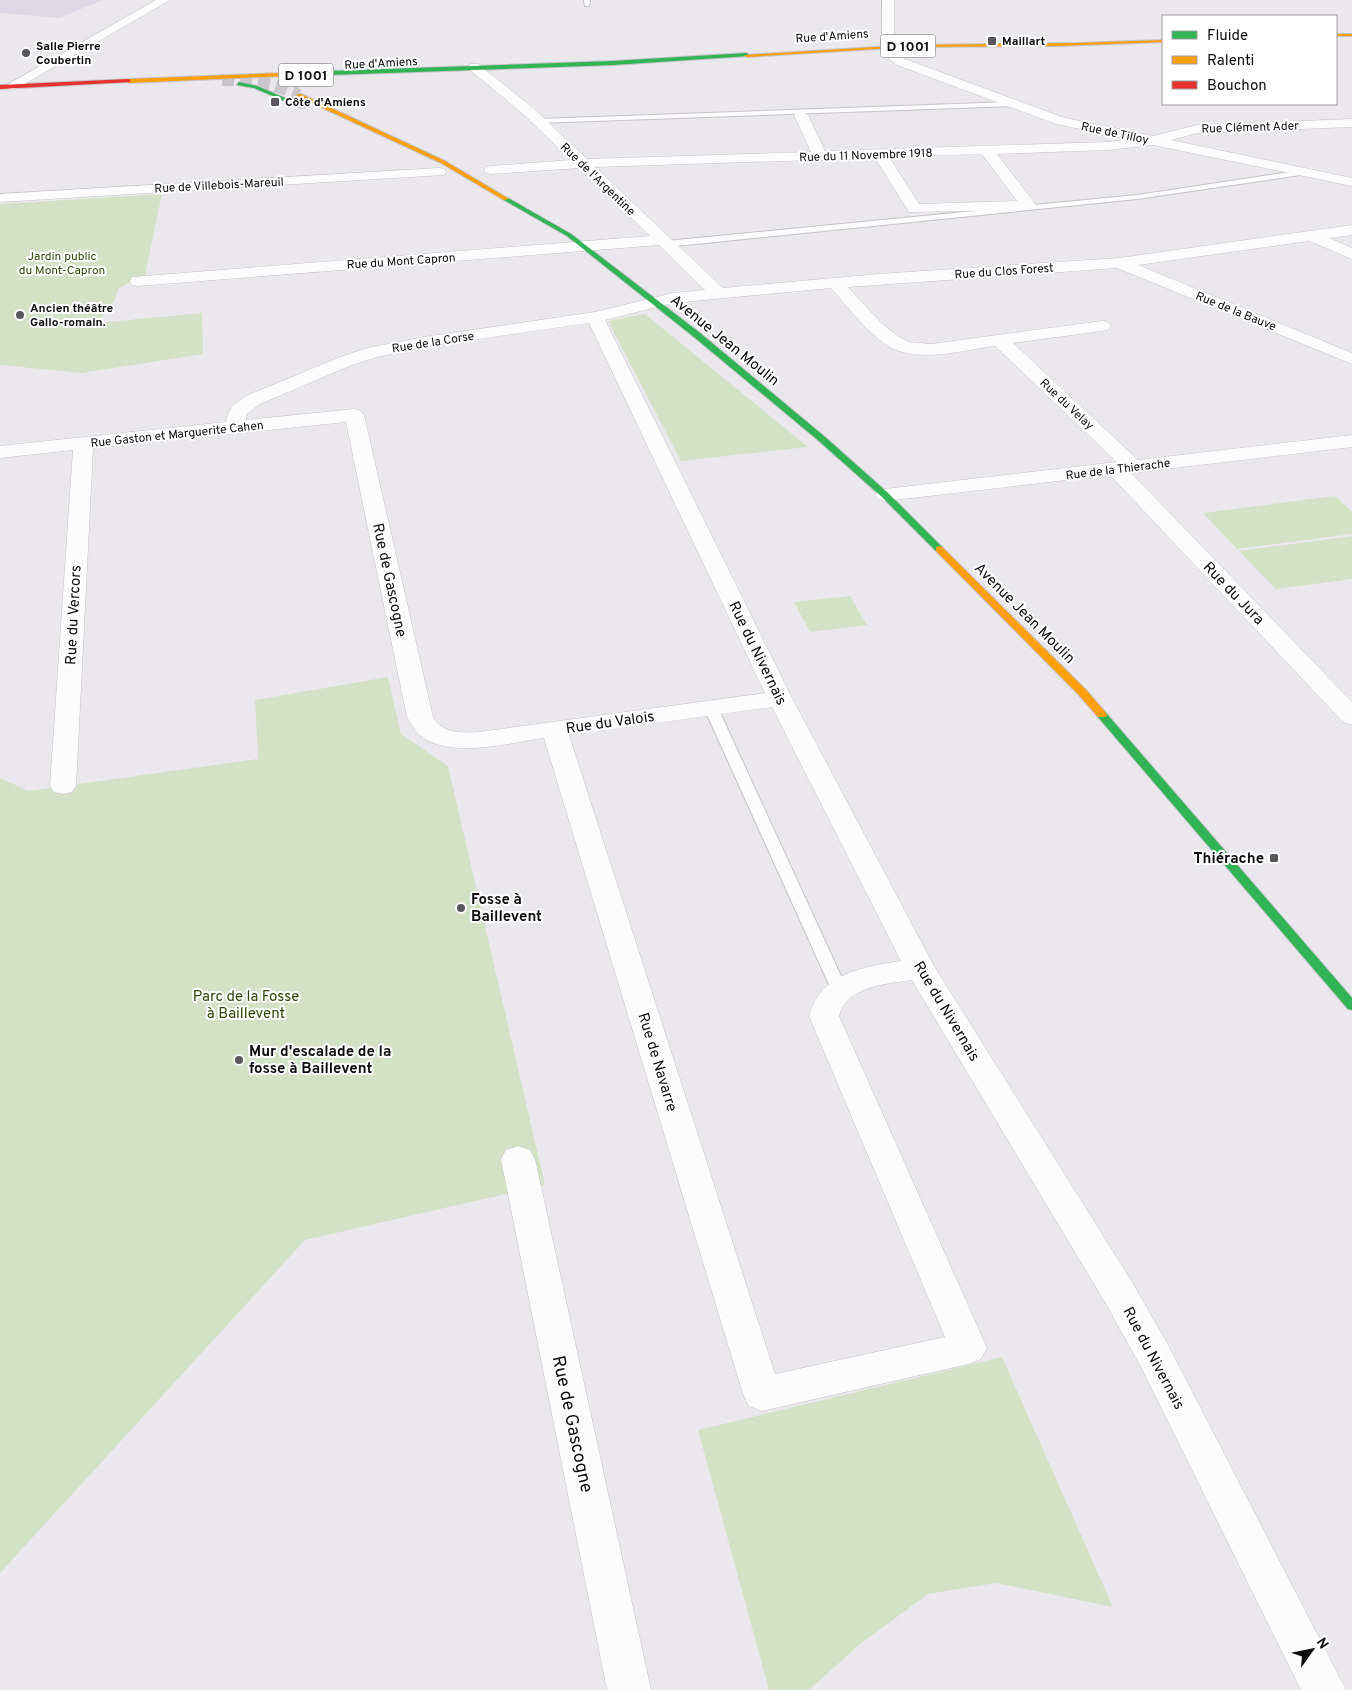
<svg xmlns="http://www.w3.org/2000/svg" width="1352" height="1690" viewBox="0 0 1352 1690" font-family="Overpass,sans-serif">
<rect width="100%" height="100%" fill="#eae8ed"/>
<path fill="#ddd9e4" d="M0,0H103L59,18L0,13Z"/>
<g fill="#d3e2c7">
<path d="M162,194L145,275L119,288L114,301L97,323L202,313L203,354L82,373L0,365V204Z"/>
<path d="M645,314L808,447L681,461L608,321Z"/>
<path d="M1335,496L1352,512V534L1237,549L1203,513Z"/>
<path d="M1352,536V579L1276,589L1239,551Z"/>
<path d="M850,596L867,625L810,632L794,602Z"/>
<path d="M388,677L401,734L448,766L545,1185L305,1240L0,1573V778L28,791L258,759L255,700Z"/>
<path d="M1002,1357L1113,1607L996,1583L928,1594L859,1645L809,1690H769L698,1430Z"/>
</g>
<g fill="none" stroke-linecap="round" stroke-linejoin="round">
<path stroke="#c9c7cc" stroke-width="12" stroke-dasharray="12 6" stroke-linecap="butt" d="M222,80C250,80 274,83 299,95"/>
<g stroke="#c4c3c6" stroke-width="2">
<g id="lane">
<path d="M584,0H590L589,6H585Z"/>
<path d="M1011,102H1014V106L538,123L534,121L538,119Z"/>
<path d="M1304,170H1307V174L1137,199L667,247L663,244L667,241L1137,195Z"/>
<path d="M711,704L718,708L847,989L845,993L839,995L833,993L831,989L704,708Z"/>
</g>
</g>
<g stroke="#c4c3c6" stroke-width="1">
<g id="street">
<path d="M156,0H170L16,89L11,90L5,86Z"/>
<path d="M882,0H894V52L905,59L1065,118L1153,136L1197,125L1352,119V127L1197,133L1171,140L1352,178V186L1153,145L1108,150L997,154L1036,205L1033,208L1028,210L909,212L875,158L595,167L723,288L879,274L1119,258L1352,225V235L1329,238L1352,248V259L1309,241L1138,265L1352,353V364L1117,268L848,287L881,323L899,337L909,342L931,344L1102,321L1108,322L1111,326L1108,330L1102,331L1013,343L1138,460L1352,435V447L1131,473L1352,702V725L1343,722L1110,475L885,501L878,499L875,495L878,491L885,489L1117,462L995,346C961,350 915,365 885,344C864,329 848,307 831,288L673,303L605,320L792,698L934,966L1132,1282L1167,1343L1346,1690H1301L1141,1367L1106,1304L912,980C886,984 847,986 839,1016L987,1348L981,1359L968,1364L762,1411L749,1406L743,1394L544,738C510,743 450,759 421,736C415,731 411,724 407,717L346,422L93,448L76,786L72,792L63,794L54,792L50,786L73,450L0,458V446L226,422L228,414L232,406L246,396L340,357L367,348L424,337L595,312L673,293L705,290L659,245L138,286L132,285L130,281L132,277L650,236L580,168L491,174L486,173L484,170L486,167L491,166L571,160L522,113L470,70L468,67L470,64H478L532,107L587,159L811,152L794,115L801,111L808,115L825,151L1108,142L1129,139L1056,124L897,65L882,53ZM982,154L1017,201L919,204L889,157ZM589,323L765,693L479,732C462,733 443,734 433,717L364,415L361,411L354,409L246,420L247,414L260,404L352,365L377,357L424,347ZM772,707L901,961C862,967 821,973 809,1016L945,1337L775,1374L569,735Z"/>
<path d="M439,168L444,169L446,172L444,175L0,202V194Z"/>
<path d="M518,1146L530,1150L535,1159L651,1690H607L501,1159L506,1150Z"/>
</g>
</g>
<g stroke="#c4c3c6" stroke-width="2">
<g id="fast">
<path d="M747,53L749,56L613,65L330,75L327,73L330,71L613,61Z"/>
<path d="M239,82L257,86L306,107L301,108L254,88L237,85Z"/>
<path d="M504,198H508L571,234L700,333L825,437L888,493L942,547V551H936L882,497L819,441L694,337L567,236L504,200Z"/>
<path d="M1102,712L1106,713L1352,998V1010L1348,1009L1098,717L1097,715L1098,713Z"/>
</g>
</g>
<g stroke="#c4c3c6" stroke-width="2">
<g id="slow">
<rect x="1336" y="34" width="16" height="2"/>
<path d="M1163,40V42L1057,46L909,47L747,57L744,55L909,45L1077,43Z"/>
<path d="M330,71L332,74L129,83L126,81L129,79Z"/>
<path d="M297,94H301L445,161L509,199L504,200L441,163L297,96Z"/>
<path d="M939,546L942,547L1087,691L1106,713L1107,715L1106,717H1098L1079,695L936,551V547Z"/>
</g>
</g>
<g stroke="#c4c3c6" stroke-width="2">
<path id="jam" d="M129,79L131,82L0,89V85Z"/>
</g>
<use href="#lane" fill="#fcfcfc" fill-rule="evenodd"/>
<use href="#street" fill="#fcfcfc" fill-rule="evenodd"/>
<use href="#fast" fill="#30b455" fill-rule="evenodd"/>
<use href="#slow" fill="#ff9f0a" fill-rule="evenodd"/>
<use href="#jam" fill="#e5322d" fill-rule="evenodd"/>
</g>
<g fill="#5a585c" stroke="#fff" stroke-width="2">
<rect x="987" y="36" width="10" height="10" rx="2.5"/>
<circle cx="26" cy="53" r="5"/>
<rect x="270" y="97" width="10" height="10" rx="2.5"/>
<circle cx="20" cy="315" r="5"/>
<rect x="1269" y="853" width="10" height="10" rx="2.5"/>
<circle cx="461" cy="908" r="5"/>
<circle cx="239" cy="1060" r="5"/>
</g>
<g text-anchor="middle" stroke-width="4" stroke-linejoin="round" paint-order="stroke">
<g font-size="12" fill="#0c0b0e" stroke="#fff">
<text transform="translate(832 36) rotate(-4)" y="4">Rue d'Amiens</text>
<text transform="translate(381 63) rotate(-3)" y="4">Rue d'Amiens</text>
<text transform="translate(1250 127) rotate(-2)" y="4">Rue Clément Ader</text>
<text transform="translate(1115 133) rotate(12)" y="4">Rue de Tilloy</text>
<text transform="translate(866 155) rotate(-2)" y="4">Rue du 11 Novembre 1918</text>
<text transform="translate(598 179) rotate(44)" y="4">Rue de l'Argentine</text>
<text transform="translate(219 185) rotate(-3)" y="4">Rue de Villebois-Mareuil</text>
<text transform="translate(401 261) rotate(-4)" y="4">Rue du Mont Capron</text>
<text transform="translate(1004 271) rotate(-4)" y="4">Rue du Clos Forest</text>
<text transform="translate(1236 311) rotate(22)" y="4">Rue de la Bauve</text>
<text transform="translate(433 342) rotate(-9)" y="4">Rue de la Corse</text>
<text transform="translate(1067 404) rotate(43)" y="4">Rue du Velay</text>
<text transform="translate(177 434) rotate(-6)" y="4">Rue Gaston et Marguerite Cahen</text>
<text transform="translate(1118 469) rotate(-7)" y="4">Rue de la Thierache</text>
</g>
<g font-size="12" font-weight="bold" fill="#0c0b0e" stroke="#fff" text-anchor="start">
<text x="1002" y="45">Maillart</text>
<text x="36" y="50">Salle Pierre<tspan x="36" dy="14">Coubertin</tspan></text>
<text x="285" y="106">Côte d'Amiens</text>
<text x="30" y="312">Ancien théâtre<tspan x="30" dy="14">Gallo-romain.</tspan></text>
</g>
<g font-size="12" fill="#2d4808" stroke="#fff">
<text x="62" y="260">Jardin public<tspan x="62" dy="14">du Mont-Capron</tspan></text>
</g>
<g fill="#fff" stroke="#555456" stroke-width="1">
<rect x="880.5" y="34.5" width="55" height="23" rx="4"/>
<rect x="278.5" y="63.5" width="55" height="23" rx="4"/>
</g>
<g font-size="14" font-weight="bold" fill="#0c0b0e">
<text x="908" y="51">D 1001</text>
<text x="306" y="80">D 1001</text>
</g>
<g font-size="15" fill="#0c0b0e" stroke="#fff">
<text transform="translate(725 340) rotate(39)" y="5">Avenue Jean Moulin</text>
<text transform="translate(390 580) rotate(78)" y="5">Rue de Gascogne</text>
<text transform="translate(1234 593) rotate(46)" y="5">Rue du Jura</text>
<text transform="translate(1025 613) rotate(45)" y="5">Avenue Jean Moulin</text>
<text transform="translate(73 615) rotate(-87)" y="5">Rue du Vercors</text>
<text transform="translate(758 653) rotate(64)" y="5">Rue du Nivernais</text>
<text transform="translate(610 722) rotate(-8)" y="5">Rue du Valois</text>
<text transform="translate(947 1011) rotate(59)" y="5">Rue du Nivernais</text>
<text transform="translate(658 1062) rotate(73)" y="5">Rue de Navarre</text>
<text transform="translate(1154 1358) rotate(62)" y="5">Rue du Nivernais</text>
</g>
<g font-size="15" font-weight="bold" fill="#0c0b0e" stroke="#fff" text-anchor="start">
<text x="1264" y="863" text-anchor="end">Thiérache</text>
<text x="471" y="904">Fosse à<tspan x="471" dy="17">Baillevent</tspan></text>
<text x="249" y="1056">Mur d'escalade de la<tspan x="249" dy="17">fosse à Baillevent</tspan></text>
</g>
<g font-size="15" fill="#2d4808" stroke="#fff">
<text x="246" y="1001">Parc de la Fosse<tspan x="246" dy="17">à Baillevent</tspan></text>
</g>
<g font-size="18" fill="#0c0b0e" stroke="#fff">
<text transform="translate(573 1424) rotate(78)" y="6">Rue de Gascogne</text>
</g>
</g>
<rect x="1162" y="15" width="175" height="90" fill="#ffffff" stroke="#9e9d9f"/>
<rect x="1172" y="31" width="25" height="8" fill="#30b455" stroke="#9e9d9f"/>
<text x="1207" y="40" font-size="15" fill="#0c0b0e">Fluide</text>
<rect x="1172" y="56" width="25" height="8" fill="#ff9f0a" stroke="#9e9d9f"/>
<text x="1207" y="65" font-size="15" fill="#0c0b0e">Ralenti</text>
<rect x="1172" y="81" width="25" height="8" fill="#e5322d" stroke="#9e9d9f"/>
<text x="1207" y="90" font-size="15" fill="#0c0b0e">Bouchon</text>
<g transform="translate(1312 1650) rotate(57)" stroke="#ffffff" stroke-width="4" paint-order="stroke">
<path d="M0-4L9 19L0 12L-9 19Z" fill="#0c0b0e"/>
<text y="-8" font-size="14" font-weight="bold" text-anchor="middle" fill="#0c0b0e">N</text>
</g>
</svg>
